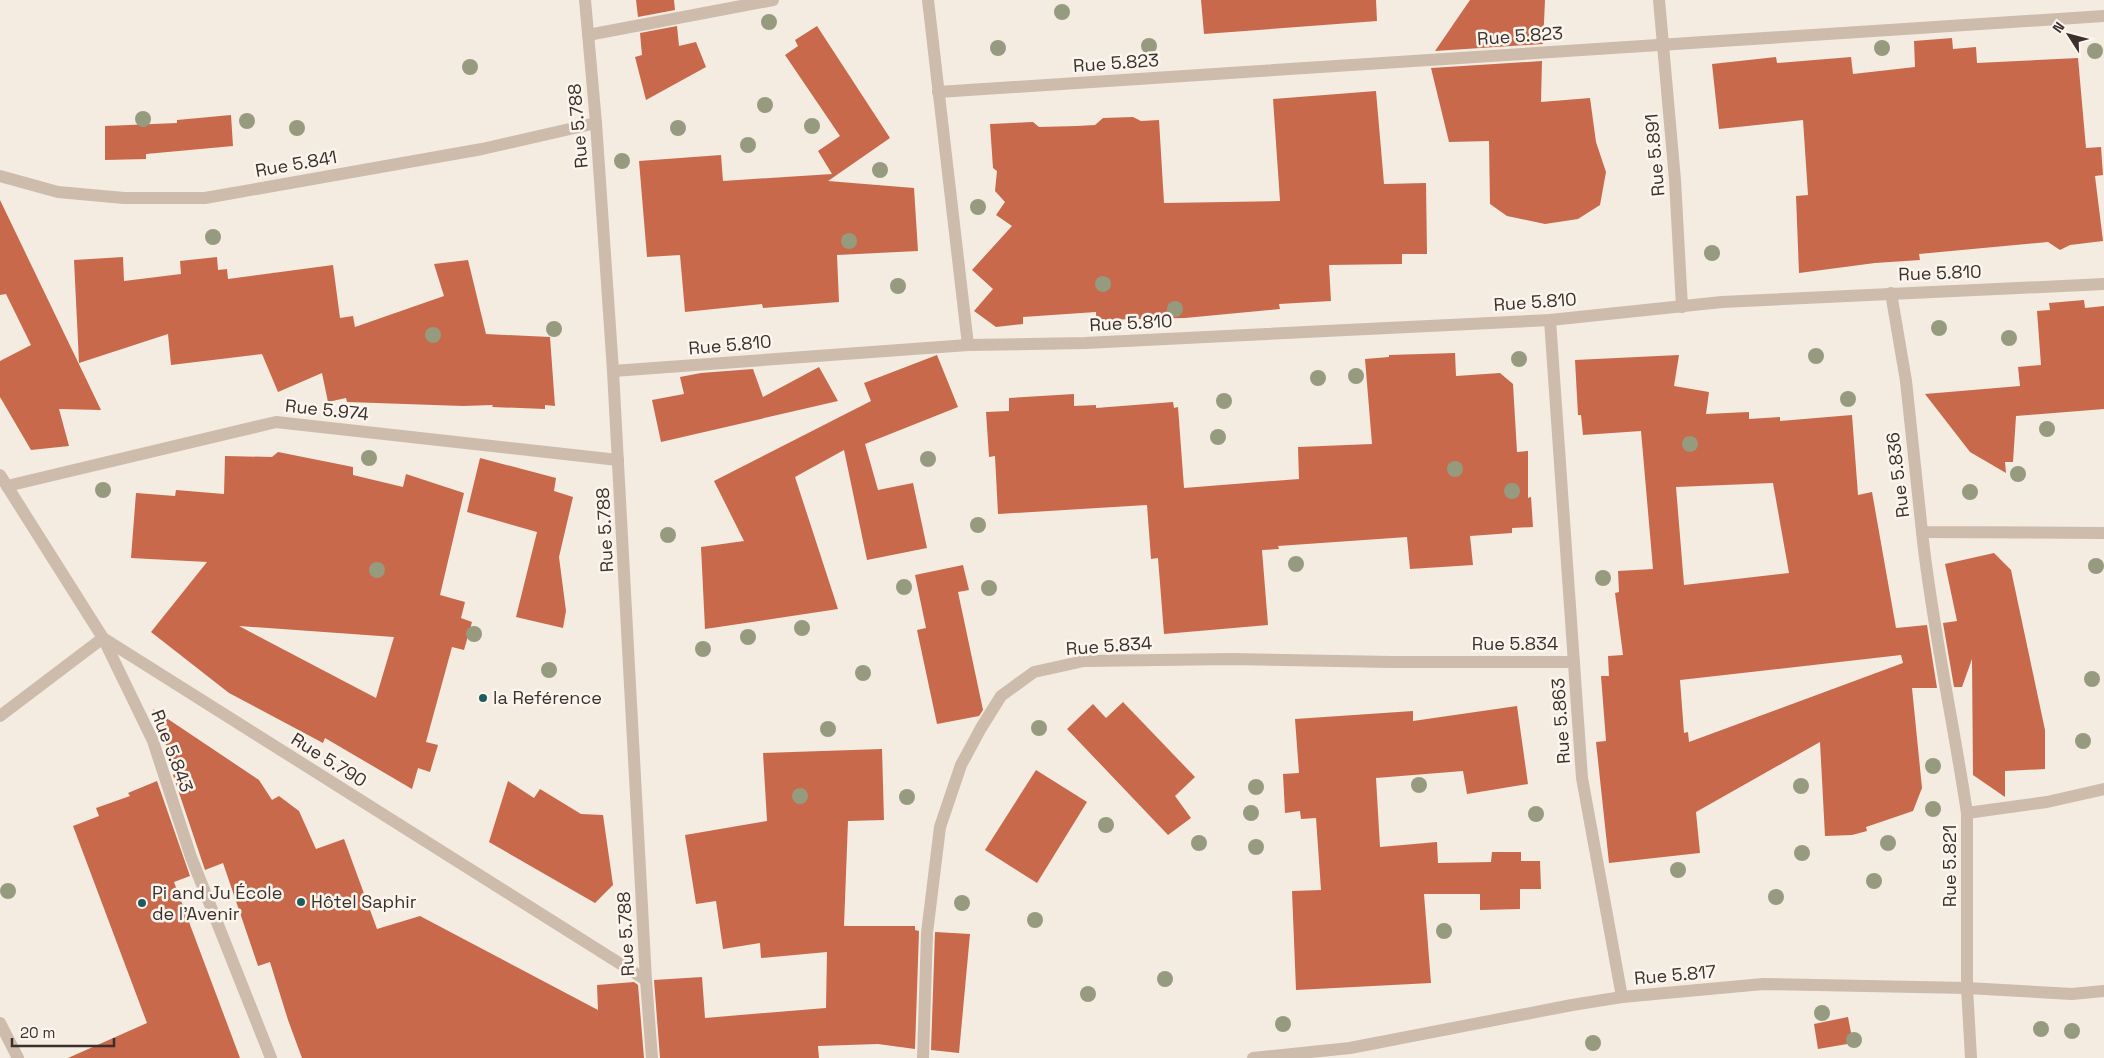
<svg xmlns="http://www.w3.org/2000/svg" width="2104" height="1058" viewBox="0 0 2104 1058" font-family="'Space Grotesk',sans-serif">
<rect width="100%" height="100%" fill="#f4ebe1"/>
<g fill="#c8694b" fill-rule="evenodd">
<path d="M636,0H674L675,10L638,17Z"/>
<path d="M1201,0H1376L1377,21L1204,34Z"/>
<path d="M1470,0H1545L1543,44L1435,51Z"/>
<path d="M677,26L679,46L696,42L706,67L646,100L635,57L642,55L640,33Z"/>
<path d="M817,26L890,138L828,181L914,188L918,251L837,255L839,302L763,308L762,304L685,312L680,255L647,257L639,161L721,155L723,181L832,174L818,151L840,136L785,55L798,46L795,40Z"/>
<path d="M1952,38L1953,49L1976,47L1977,63L2078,58L2086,148L2101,147L2103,175L2095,176L2103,241L2070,245L2060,250L2048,242L1919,254L1920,260L1875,263L1799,273L1796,196L1808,195L1803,120L1719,129L1712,64L1776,57L1777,63L1851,57L1853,74L1915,67L1914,41Z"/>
<path d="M1542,61L1541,102L1590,98L1596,142L1606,172L1600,205L1578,219L1545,224L1507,216L1490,204L1489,141L1449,142L1431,68Z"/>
<path d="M1376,91L1384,184L1426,183L1427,254H1402V264L1329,265L1331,301L1279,304L1280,309L1185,318L1096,320V312L1023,317V324L996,327L974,311L993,289L972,270L1012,226L996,215L1005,202L995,191L997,171L993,168L990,124L1033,122L1039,127L1077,126L1095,125L1103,118L1133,117L1141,121L1159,120L1164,203L1280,201L1273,99Z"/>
<path d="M231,115L233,146L146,154V159L105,160V126L177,123V120Z"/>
<path d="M0,200L101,410L59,409L69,446L31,450L0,397V361L31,345L6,294L0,295Z"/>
<path d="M123,257L124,281L181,274L180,261L217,257L218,270L227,269L228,279L333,265L340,318L353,316L355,327L444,296L434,264L468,260L486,334L550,337L555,406L545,405V409L492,407L493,405L463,406L347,402L346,398L328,402L322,373L278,392L262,354L171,365L168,334L79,363L74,260Z"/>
<path d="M2084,300L2085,308L2104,306V409L2016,416L2013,462H2005L2006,473L1970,452L1925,394L2020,386L2018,367L2041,365L2037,311L2050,310L2049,303Z"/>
<path d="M1455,353L1456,376L1500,373L1513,384L1517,452L1528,451V498L1531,497L1533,527L1512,528V533L1470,536L1473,565L1410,569L1407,537L1278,546L1279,549L1262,550L1268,625L1164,634L1158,558L1151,559L1147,505L998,514L995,456L989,457L986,412L1009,411V398L1074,394V406L1096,405V408L1173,402L1174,408L1178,407L1184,488L1299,479L1298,447L1372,444L1365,359L1389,357V355Z"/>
<path d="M937,355L958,407L865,444L878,490L913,483L927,548L867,560L844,450L795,477L838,609L705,629L701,547L744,541L714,481L871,401L864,383Z"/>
<path d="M1679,355L1674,386L1709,392L1706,414L1749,412V419L1780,417V421L1852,415L1858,495L1872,492L1896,628L1927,625L1937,688H1912L1922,788L1913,811L1866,827L1867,831L1852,835L1825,836L1820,742L1696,812L1700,853L1609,863L1596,742L1606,741L1601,676H1609L1608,656L1623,655L1615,593L1619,592L1618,571L1653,569L1641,431L1583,435L1581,415H1578L1575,360ZM1773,483L1789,573L1684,585L1676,487ZM1901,655L1903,663L1689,742L1688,732L1684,733L1680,680Z"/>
<path d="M819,367L838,401L661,442L652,400L684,394L680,377L701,373L753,369L763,397Z"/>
<path d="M278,452L353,467V475L403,487L406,474L464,493L440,595L465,602L461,618L472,622L464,650L452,647L426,742L438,745L430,772L418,768L412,789L325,738L323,743L229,693L151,632L207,562L131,558L136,493L175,496L176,490L224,494L225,456L272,457ZM239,626L394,637L376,698Z"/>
<path d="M480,458L556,478L554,491L573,497L559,557L566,611L563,628L516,617L537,532L467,512Z"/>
<path d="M1994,553L2011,570L2045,730V769L2005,771V797L1973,775L1972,659L1962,687H1954L1943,623L1957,621L1945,564Z"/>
<path d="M963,565L969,590L958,592L983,710L979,716L937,724L917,630L926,628L915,575Z"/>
<path d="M1123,702L1195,777L1175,796L1191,818L1168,835L1067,729L1093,704L1106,718Z"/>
<path d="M1517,706L1528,784L1467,794L1463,771L1376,778L1380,847L1437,842L1438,863L1491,862L1492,852H1521V861H1540L1541,889H1520V909L1480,910V894H1424L1431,983L1296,990L1292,891L1321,890L1316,818L1301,819L1300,811L1285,813L1283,774L1299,773L1295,719L1413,711V721Z"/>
<path d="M153,709L259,780L272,800L279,796L299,811L316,849L344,839L377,929L420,916L598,1010L597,985L634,982L638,985L644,1058H302L288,1020L270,962L258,966L223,863L205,870L173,775L176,773Z"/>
<path d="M882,749L884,820L848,821L844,926H915V930L919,931L915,1049L878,1044L818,1046L819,1058H660L654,980L702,977L705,1018L826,1008L827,952L761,958L760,943L723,949L716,901L696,904L685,835L767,821L763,753Z"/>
<path d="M1036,770L1087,802L1037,883L985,850Z"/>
<path d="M157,781L190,876L174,882L240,1058H68L147,1023L73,826L99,816L96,808L130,796L128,793Z"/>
<path d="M508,781L534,798L540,789L581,814L603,815L613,885L595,903L489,842Z"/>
<path d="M935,932L970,934L959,1053L931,1050Z"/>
<path d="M1848,1017L1853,1043L1818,1049L1814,1024Z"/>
</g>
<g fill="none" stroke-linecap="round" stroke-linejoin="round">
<g stroke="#cdbbac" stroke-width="12">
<path d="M585,0L596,123L613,371L646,980L652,1058"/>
<path d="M928,0L968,345L1085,343L1550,320L1722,302L2104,284"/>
<path d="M1659,0L1675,180L1682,307"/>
<path d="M588,35L773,0"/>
<path d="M938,92L2104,16"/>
<path d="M0,176L58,192L124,198H205L482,149L596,123"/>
<path d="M1891,293L1906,381L1922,532L2104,533"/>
<path d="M1550,320L1582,778L1622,997"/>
<path d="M613,371L968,345"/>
<path d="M0,475L103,638L153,741L191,857L271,1058"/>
<path d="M7,486L276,422L618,460"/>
<path d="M1922,532C1932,626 1953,719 1967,813"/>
<path d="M0,716L103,638L646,980"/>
<path d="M0,1023L18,1058"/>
<path d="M923,1058L927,933L940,827L961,765L981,728L1001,696L1034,672L1084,661L1232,659L1392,662H1574"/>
<path d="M1253,1058L1350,1048L1572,1005L1622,997L1763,984L1967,988L2072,994L2104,991"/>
<path d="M1971,1058L1967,988V813L2047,802L2104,789"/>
</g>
</g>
<g fill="#969b7f">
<circle cx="1062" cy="12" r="8"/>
<circle cx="769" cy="22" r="8"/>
<circle cx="1149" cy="46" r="8"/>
<circle cx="998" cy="48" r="8"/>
<circle cx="1882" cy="48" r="8"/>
<circle cx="2095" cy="51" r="8"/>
<circle cx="470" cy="67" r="8"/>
<circle cx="765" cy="105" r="8"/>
<circle cx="143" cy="119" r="8"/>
<circle cx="247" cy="121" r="8"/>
<circle cx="812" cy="126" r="8"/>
<circle cx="297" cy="128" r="8"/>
<circle cx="678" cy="128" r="8"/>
<circle cx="748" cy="145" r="8"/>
<circle cx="622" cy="161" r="8"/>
<circle cx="880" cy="170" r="8"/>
<circle cx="978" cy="207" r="8"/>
<circle cx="213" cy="237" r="8"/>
<circle cx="849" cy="241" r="8"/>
<circle cx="1712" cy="253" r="8"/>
<circle cx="1103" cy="284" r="8"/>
<circle cx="898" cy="286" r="8"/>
<circle cx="1175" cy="309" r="8"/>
<circle cx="1939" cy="328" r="8"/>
<circle cx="554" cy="329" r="8"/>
<circle cx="433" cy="335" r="8"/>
<circle cx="2009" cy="338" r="8"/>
<circle cx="1816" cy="356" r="8"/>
<circle cx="1519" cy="359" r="8"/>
<circle cx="1356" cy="376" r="8"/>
<circle cx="1318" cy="378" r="8"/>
<circle cx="1848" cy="399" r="8"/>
<circle cx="1224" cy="401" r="8"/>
<circle cx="2047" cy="429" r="8"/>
<circle cx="1218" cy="437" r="8"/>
<circle cx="1690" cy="444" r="8"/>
<circle cx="369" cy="458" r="8"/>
<circle cx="928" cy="459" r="8"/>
<circle cx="1455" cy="469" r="8"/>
<circle cx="2018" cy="474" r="8"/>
<circle cx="103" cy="490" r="8"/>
<circle cx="1512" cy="491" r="8"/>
<circle cx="1970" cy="492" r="8"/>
<circle cx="978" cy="525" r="8"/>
<circle cx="668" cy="535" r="8"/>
<circle cx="1296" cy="564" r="8"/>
<circle cx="2096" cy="566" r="8"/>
<circle cx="377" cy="570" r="8"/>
<circle cx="1603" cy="578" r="8"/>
<circle cx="904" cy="587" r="8"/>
<circle cx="989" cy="588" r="8"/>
<circle cx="802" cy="628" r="8"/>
<circle cx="474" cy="634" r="8"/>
<circle cx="748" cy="637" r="8"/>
<circle cx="703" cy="649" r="8"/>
<circle cx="549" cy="670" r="8"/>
<circle cx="863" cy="673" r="8"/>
<circle cx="2092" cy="679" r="8"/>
<circle cx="1039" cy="728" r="8"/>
<circle cx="828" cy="729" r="8"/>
<circle cx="2083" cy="741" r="8"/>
<circle cx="1933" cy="766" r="8"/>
<circle cx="1419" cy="785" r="8"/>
<circle cx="1801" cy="786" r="8"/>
<circle cx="1256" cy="787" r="8"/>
<circle cx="800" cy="796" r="8"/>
<circle cx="907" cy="797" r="8"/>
<circle cx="1933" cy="809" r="8"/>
<circle cx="1251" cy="813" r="8"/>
<circle cx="1536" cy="814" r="8"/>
<circle cx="1106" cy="825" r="8"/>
<circle cx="1199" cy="843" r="8"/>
<circle cx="1888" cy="843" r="8"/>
<circle cx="1256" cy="847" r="8"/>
<circle cx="1802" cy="853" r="8"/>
<circle cx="1678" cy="870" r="8"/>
<circle cx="1874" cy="881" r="8"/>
<circle cx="8" cy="891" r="8"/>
<circle cx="1776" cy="897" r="8"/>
<circle cx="962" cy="903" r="8"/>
<circle cx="1035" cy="920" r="8"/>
<circle cx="1444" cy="931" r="8"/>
<circle cx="1165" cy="979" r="8"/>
<circle cx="1088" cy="994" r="8"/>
<circle cx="1822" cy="1013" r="8"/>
<circle cx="1283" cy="1024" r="8"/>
<circle cx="2041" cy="1029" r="8"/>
<circle cx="2072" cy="1031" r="8"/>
<circle cx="1854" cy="1040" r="8"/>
<circle cx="1593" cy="1043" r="8"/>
</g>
<g fill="#1f5a5e" stroke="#fbf5ee" stroke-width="2">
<circle cx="483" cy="698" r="5"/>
<circle cx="301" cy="902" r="5"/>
<circle cx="142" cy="903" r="5"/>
</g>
<g text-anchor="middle" stroke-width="5" stroke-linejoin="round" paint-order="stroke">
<g font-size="18" fill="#3b302b" stroke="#fbf5ee">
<text transform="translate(1520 36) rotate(-4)" y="6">Rue 5.823</text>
<text transform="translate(1116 63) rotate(-4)" y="6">Rue 5.823</text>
<text transform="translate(578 126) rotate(-95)" y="6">Rue 5.788</text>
<text transform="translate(1655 155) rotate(-95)" y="6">Rue 5.891</text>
<text transform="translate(296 164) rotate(-10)" y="6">Rue 5.841</text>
<text transform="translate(1940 273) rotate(-2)" y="6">Rue 5.810</text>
<text transform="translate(1535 302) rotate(-4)" y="6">Rue 5.810</text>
<text transform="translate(1131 323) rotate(-3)" y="6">Rue 5.810</text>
<text transform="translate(730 345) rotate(-5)" y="6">Rue 5.810</text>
<text transform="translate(327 410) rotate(6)" y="6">Rue 5.974</text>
<text transform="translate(1898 475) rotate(-97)" y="6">Rue 5.836</text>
<text transform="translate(605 530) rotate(-93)" y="6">Rue 5.788</text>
<text x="1515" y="650">Rue 5.834</text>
<text transform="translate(1109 646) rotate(-4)" y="6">Rue 5.834</text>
<text transform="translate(1561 721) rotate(-94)" y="6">Rue 5.863</text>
<text transform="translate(172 751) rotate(69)" y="6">Rue 5.843</text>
<text transform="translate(329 760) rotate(32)" y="6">Rue 5.790</text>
<text transform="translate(1950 866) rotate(-90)" y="6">Rue 5.821</text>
<text transform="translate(626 934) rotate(-93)" y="6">Rue 5.788</text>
<text transform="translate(1675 975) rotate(-5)" y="6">Rue 5.817</text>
</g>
<g font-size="18" fill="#3b302b" stroke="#fbf5ee" text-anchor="start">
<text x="493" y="704">la Reférence</text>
<text x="152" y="899">Pi and Ju École<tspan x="152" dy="21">de l'Avenir</tspan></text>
<text x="311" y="908">Hôtel Saphir</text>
</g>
</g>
<g transform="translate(2069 35) rotate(306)" stroke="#fbf5ee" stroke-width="4" paint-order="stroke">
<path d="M0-4L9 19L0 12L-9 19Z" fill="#3b302b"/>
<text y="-8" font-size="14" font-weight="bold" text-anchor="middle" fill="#3b302b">N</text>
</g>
<path d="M12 1038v8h102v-8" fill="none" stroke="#3b302b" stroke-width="2.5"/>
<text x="20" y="1038" font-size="15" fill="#3b302b" stroke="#fbf5ee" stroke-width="4" paint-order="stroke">20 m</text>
</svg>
